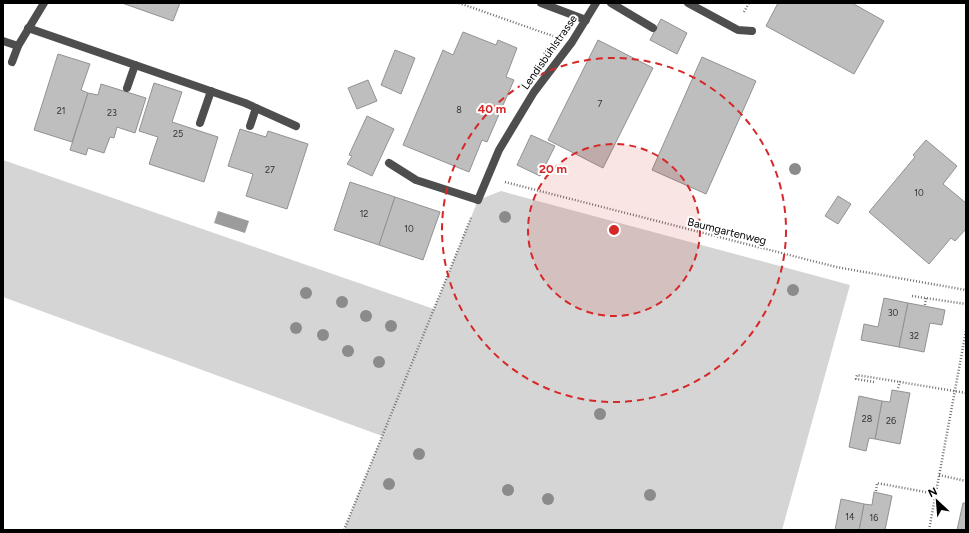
<svg xmlns="http://www.w3.org/2000/svg" width="969" height="533" viewBox="0 0 969 533" font-family="Figtree,sans-serif">
<rect width="100%" height="100%" fill="#fff"/>
<path fill="#d5d5d5" d="M3,160L434,309L478,200L501,191L850,285L782,530H344L382,436L3,297Z"/>
<path fill="#9c9c9c" d="M218,211L249,221L245,233L214,223Z"/>
<g fill="#bebebe" stroke="#929292">
<path d="M122,3H180L173,21Z"/>
<path d="M778,3H852L884,21L854,74L766,26Z"/>
<path d="M661,19L687,33L677,54L650,40Z"/>
<path d="M463,32L496,45L498,40L517,48L506,77L514,80L487,142L482,140L469,172L403,145L443,50L453,55Z"/>
<path d="M598,40L653,68L603,168L548,140Z"/>
<path d="M395,50L415,58L401,94L381,85Z"/>
<path d="M58,54L90,64L81,90L88,93L72,142L34,130Z"/>
<path d="M702,57L756,81L706,194L652,170Z"/>
<path d="M368,80L377,101L357,109L348,88Z"/>
<path d="M154,83L182,92L172,122L218,137L204,182L149,164L158,137L139,131Z"/>
<path d="M101,84L146,98L135,133L117,127L114,138L110,137L104,153L88,148L86,155L70,150L88,93L98,95Z"/>
<path d="M367,116L394,129L372,176L347,164L352,156L349,155Z"/>
<path d="M240,129L266,137L268,131L308,144L287,209L246,196L253,174L228,166Z"/>
<path d="M531,135L555,146L540,176L517,165Z"/>
<path d="M926,140L957,166L943,184L966,203V229L955,241L951,238L929,264L869,212L915,157L913,155Z"/>
<path d="M350,182L395,197L379,245L334,230Z"/>
<path d="M838,196L851,204L838,224L825,216Z"/>
<path d="M395,197L440,212L423,260L379,245Z"/>
<path d="M884,298L908,303L899,347L861,340L864,324L878,327Z"/>
<path d="M908,303L945,310L942,325L930,323L924,352L899,347Z"/>
<path d="M892,390L910,393L900,444L875,439L882,401L890,402Z"/>
<path d="M859,396L882,401L875,439L869,438L866,451L849,447Z"/>
<path d="M874,492L892,496L885,530H859L864,504L872,505Z"/>
<path d="M841,499L864,504L859,530H835Z"/>
<path d="M963,503H966V530H957Z"/>
</g>
<g fill="none" stroke-linecap="round" stroke-linejoin="round">
<g stroke="#707070" stroke-width="2.5" stroke-dasharray="1 2" stroke-linecap="butt">
<path d="M459,3L553,36"/>
<path d="M744,12L749,3"/>
<path d="M505,182L836,267L966,290"/>
<path d="M912,296L966,304"/>
<path d="M925,305L926,298"/>
<path d="M874,382L856,379L857,375L900,382"/>
<path d="M898,388L900,382L966,393"/>
<path d="M939,475L966,481"/>
<path d="M876,491L877,483L936,494"/>
<path d="M344,530L471,218"/>
<path d="M929,530L966,331"/>
</g>
<g stroke="#4e4e4e" stroke-width="8">
<path d="M541,3L586,20"/>
<path d="M611,3L653,28"/>
<path d="M688,3L738,30L752,31"/>
<path d="M28,28L245,103L296,126"/>
<path d="M3,41L18,46"/>
<path d="M127,88L135,65"/>
<path d="M200,123L211,91"/>
<path d="M250,126L256,108"/>
<path d="M389,163L416,180L478,200"/>
</g>
<g stroke="#4e4e4e" stroke-width="8">
<path d="M12,62L18,46L44,3"/>
<path d="M478,200L499,150L534,92L572,42L596,3"/>
</g>
</g>
<g fill="#8b8b8b">
<circle cx="795" cy="169" r="6"/>
<circle cx="505" cy="217" r="6"/>
<circle cx="793" cy="290" r="6"/>
<circle cx="306" cy="293" r="6"/>
<circle cx="342" cy="302" r="6"/>
<circle cx="366" cy="316" r="6"/>
<circle cx="391" cy="326" r="6"/>
<circle cx="296" cy="328" r="6"/>
<circle cx="323" cy="335" r="6"/>
<circle cx="348" cy="351" r="6"/>
<circle cx="379" cy="362" r="6"/>
<circle cx="600" cy="414" r="6"/>
<circle cx="419" cy="454" r="6"/>
<circle cx="389" cy="484" r="6"/>
<circle cx="508" cy="490" r="6"/>
<circle cx="650" cy="495" r="6"/>
<circle cx="548" cy="499" r="6"/>
</g>
<circle cx="614" cy="230" r="86" fill="#d62828" fill-opacity=".12"/>
<g fill="none" stroke="#d62828" stroke-width="2" stroke-dasharray="7 5">
<circle cx="614" cy="230" r="86"/>
<circle cx="614" cy="230" r="172"/>
</g>
<g text-anchor="middle" stroke-width="4" stroke-linejoin="round" paint-order="stroke">
<g font-size="9" fill="#303030">
<text x="600" y="107">7</text>
<text x="459" y="113">8</text>
<text x="61" y="114">21</text>
<text x="112" y="116">23</text>
<text x="178" y="137">25</text>
<text x="270" y="173">27</text>
<text x="919" y="196">10</text>
<text x="364" y="217">12</text>
<text x="409" y="232">10</text>
<text x="893" y="316">30</text>
<text x="914" y="339">32</text>
<text x="867" y="422">28</text>
<text x="891" y="424">26</text>
<text x="850" y="520">14</text>
<text x="874" y="521">16</text>
</g>
<g font-size="11" fill="#000" stroke="#fff">
<text transform="translate(549 52) rotate(-55)" y="4">Lendisbühlstrasse</text>
<text transform="translate(727 231) rotate(14)" y="4">Baumgartenweg</text>
</g>
</g>
<circle cx="614" cy="230" r="6" fill="#d62828" stroke="#fff" stroke-width="2"/>
<g font-size="12" text-anchor="middle" font-weight="bold" fill="#d62828" stroke="#fff" stroke-width="4" stroke-linejoin="round" paint-order="stroke">
<text x="492" y="113">40 m</text>
<text x="553" y="173">20 m</text>
</g>
<rect width="969" height="533" fill="none" stroke="#000000" stroke-width="8"/>
<g transform="translate(937 501) rotate(334)" stroke="#ffffff" stroke-width="3" paint-order="stroke">
<path d="M0-3L7 15L0 10L-7 15Z" fill="#000000"/>
<text y="-6" font-size="11" font-weight="bold" text-anchor="middle" fill="#000000">N</text>
</g>
</svg>
